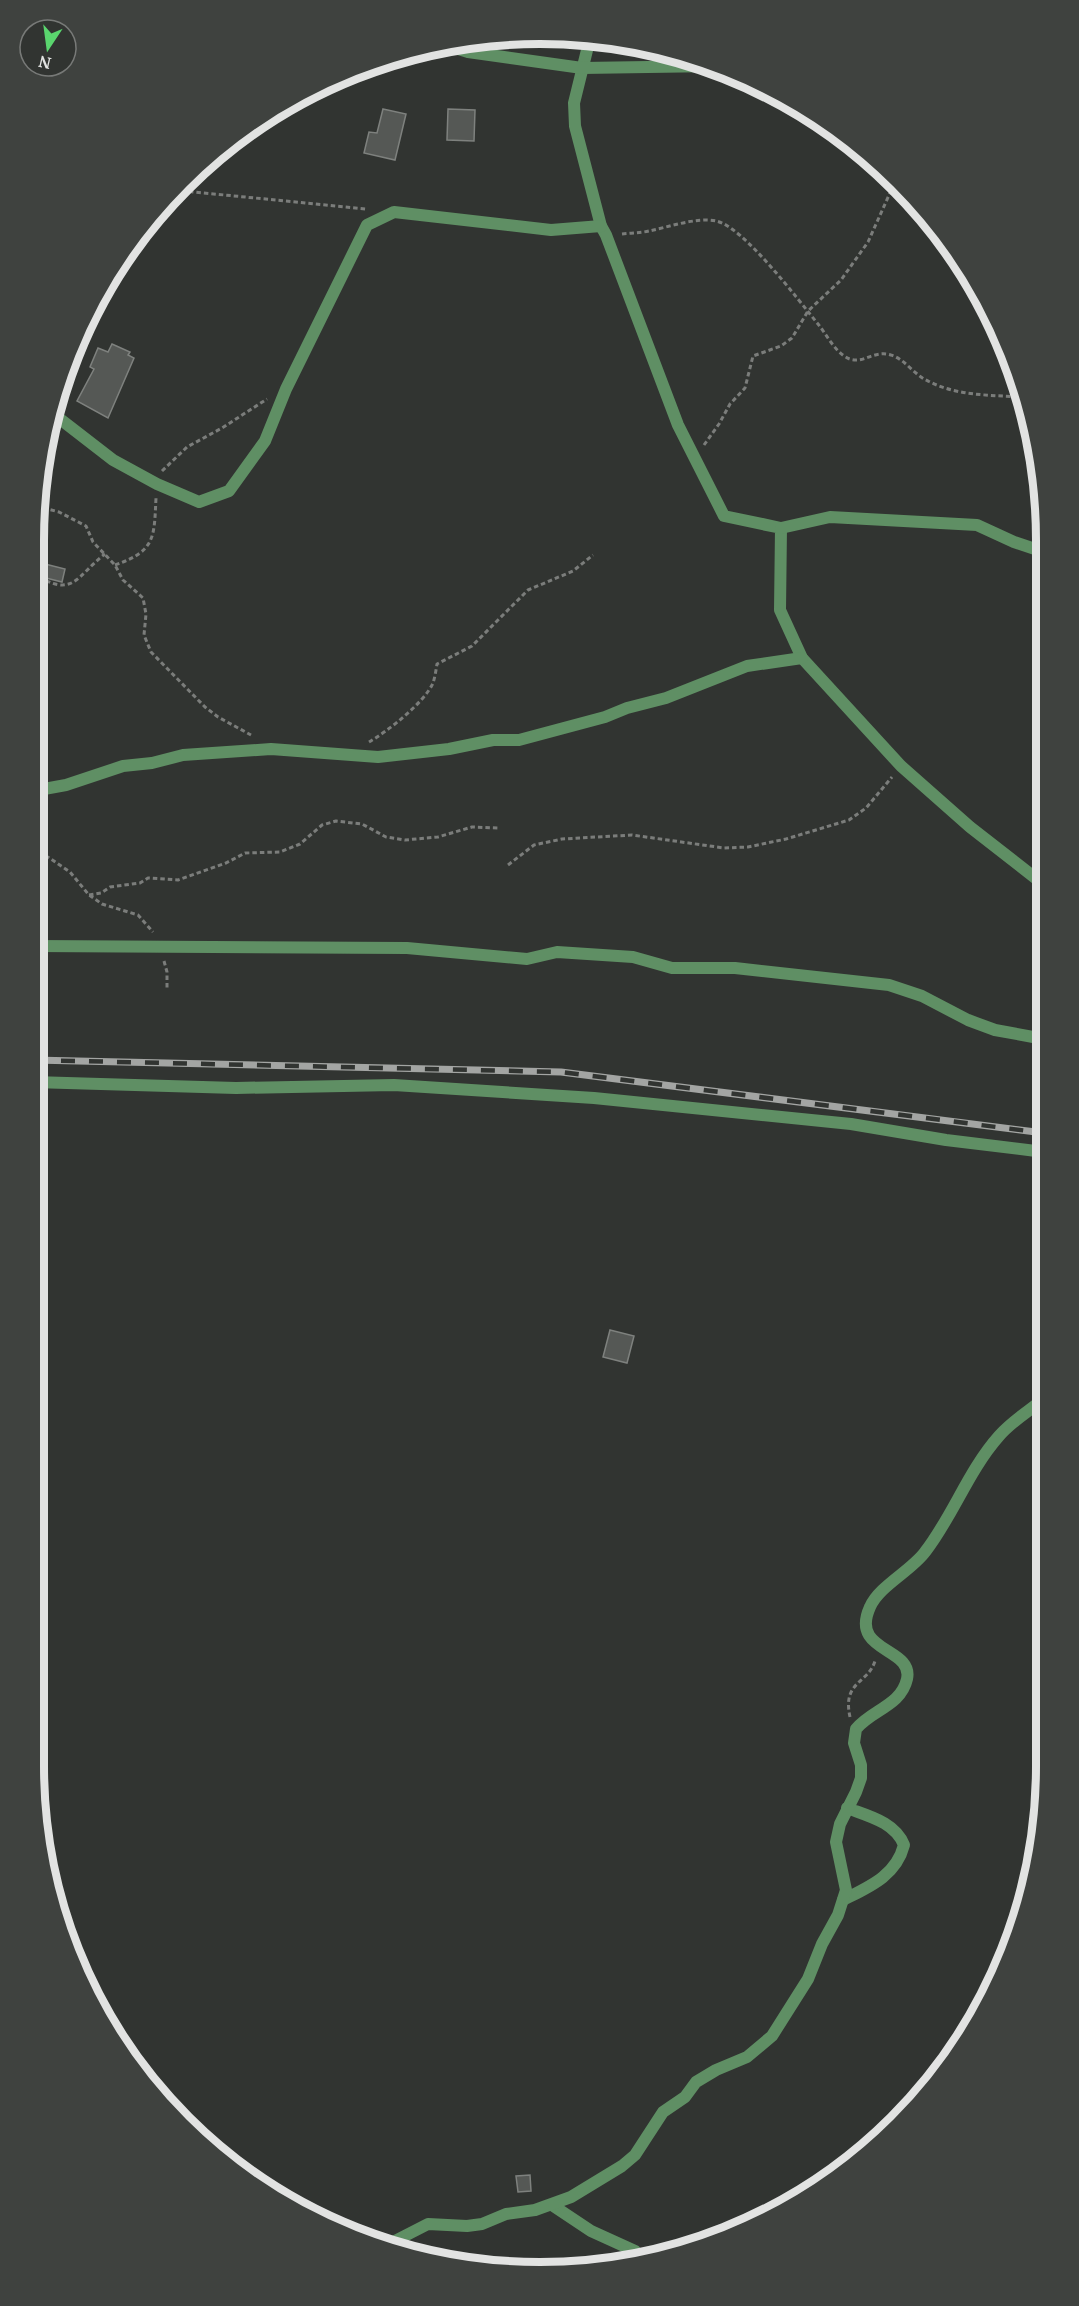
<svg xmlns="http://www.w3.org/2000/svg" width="1079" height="2306" viewBox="0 0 1079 2306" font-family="'PT Serif',serif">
<rect width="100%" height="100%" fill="#313431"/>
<g fill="#555855" stroke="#7e817e" stroke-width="1.5">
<path d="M383,109L406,114L395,160L364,153L369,132L377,133Z"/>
<path d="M448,109L475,110L474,141L447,140Z"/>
<path d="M112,344L130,352L128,355L134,358L108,418L77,401L94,369L90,367L98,348L108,352Z"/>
<path d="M45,564L65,569L62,582L42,577Z"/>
<path d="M610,1330L634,1336L627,1363L603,1357Z"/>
<path d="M530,2175L531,2191L518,2192L516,2176Z"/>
</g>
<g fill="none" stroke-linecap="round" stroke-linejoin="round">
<g stroke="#7b7d7b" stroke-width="3" stroke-dasharray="4.5 3" stroke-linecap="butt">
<path d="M174,190L366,209"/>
<path d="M622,234C631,233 640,233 649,231C669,227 696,217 716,221C743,226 799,301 818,324C826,334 833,348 844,356C861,368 872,349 891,355C905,359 914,375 928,381C957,396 989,395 1021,397"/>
<path d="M704,445L719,424L730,404L745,388L753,356L781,346L792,338L808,311L841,280L868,242L894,184"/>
<path d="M162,471L187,447L222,428L267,399"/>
<path d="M36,506L59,512L86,526L93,542L115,565L123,580L143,598L146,614L144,635L151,652L205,707L218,717L251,735"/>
<path d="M115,565C156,551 154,537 156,498"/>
<path d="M33,573C74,600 76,576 105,554"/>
<path d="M369,742C388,731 424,703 433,683C435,677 436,670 437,664L472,646L528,590L573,571L593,555"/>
<path d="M33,847L70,872L89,895L102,904L138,915L153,932"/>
<path d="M508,865L534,845L562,839L632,835L724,848L748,847L786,839L849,820L866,808L892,777"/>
<path d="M89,895L101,893L110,887L140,883L148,878L178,880L226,863L245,853L280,852L300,844L322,825L336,821L362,824L386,837L405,840L438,837L472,827L499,828"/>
<path d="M164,961L167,972V989"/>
<path d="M850,1717C842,1681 868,1684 875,1661"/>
</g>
<g stroke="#5f8f64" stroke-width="12">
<path d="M590,38L574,103L575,126L601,226L606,235L678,425L724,516L781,528L780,610L802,658L901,766L970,827L1043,884"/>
<path d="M439,43L468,52L582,68L715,66"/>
<path d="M51,412L113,460L157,484L199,502L229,491L265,441L286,389L367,225L394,212L551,230L601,226"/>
<path d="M781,528L830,517L977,525L1014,542L1038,550L1042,549"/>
<path d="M33,791L66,785L123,766L152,763L183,755L271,749L378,757L449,749L493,740H519L605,717L627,708L666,698L747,666L802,658"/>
<path d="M33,946L407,948L527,959L557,952L633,957L672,968H735L889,985L922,996L968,1020L995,1030L1044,1039"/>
<path d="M33,1082L236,1088L394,1085L594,1098L851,1124L946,1140L1044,1152"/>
<path d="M843,1900C869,1887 896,1876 904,1845C895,1822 868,1816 847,1808"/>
<path d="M552,2205L591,2231L635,2251L644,2261"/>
<path d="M389,2244L428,2224L467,2226L482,2224L506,2214L535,2210L571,2197L622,2166L635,2155L663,2112L685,2097L696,2082L716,2070L747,2057L772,2036L808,1979L822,1944L838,1915L846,1890L836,1842L840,1824L856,1792L861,1778V1765L854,1743L856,1729C871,1710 901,1706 907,1679C914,1647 849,1653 870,1607C879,1586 911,1571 925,1552C953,1516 968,1471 999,1436C1012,1421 1029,1411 1045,1398"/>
</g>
<g stroke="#a3a5a3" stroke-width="7">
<path id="rail" d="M33,1060L561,1072L1044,1133"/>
</g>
<use href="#rail" stroke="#313431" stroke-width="4.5" stroke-dasharray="14" stroke-linecap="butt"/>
</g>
<path d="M0 0H1079V2306H0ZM540 44H540A496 496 0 0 1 1036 540V1766A496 496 0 0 1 540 2262H540A496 496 0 0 1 44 1766V540A496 496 0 0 1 540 44Z" fill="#3f423f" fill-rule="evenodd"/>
<path fill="none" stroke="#e2e3e2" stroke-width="8" d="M540 44H540A496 496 0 0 1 1036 540V1766A496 496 0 0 1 540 2262H540A496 496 0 0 1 44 1766V540A496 496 0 0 1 540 44Z"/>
<g transform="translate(48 48) rotate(193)"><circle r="28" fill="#313431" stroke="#787a78" stroke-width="1.5"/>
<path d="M0-4.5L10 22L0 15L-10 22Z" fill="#5ad56e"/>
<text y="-9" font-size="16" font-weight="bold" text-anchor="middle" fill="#e2e3e2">N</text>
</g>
</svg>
